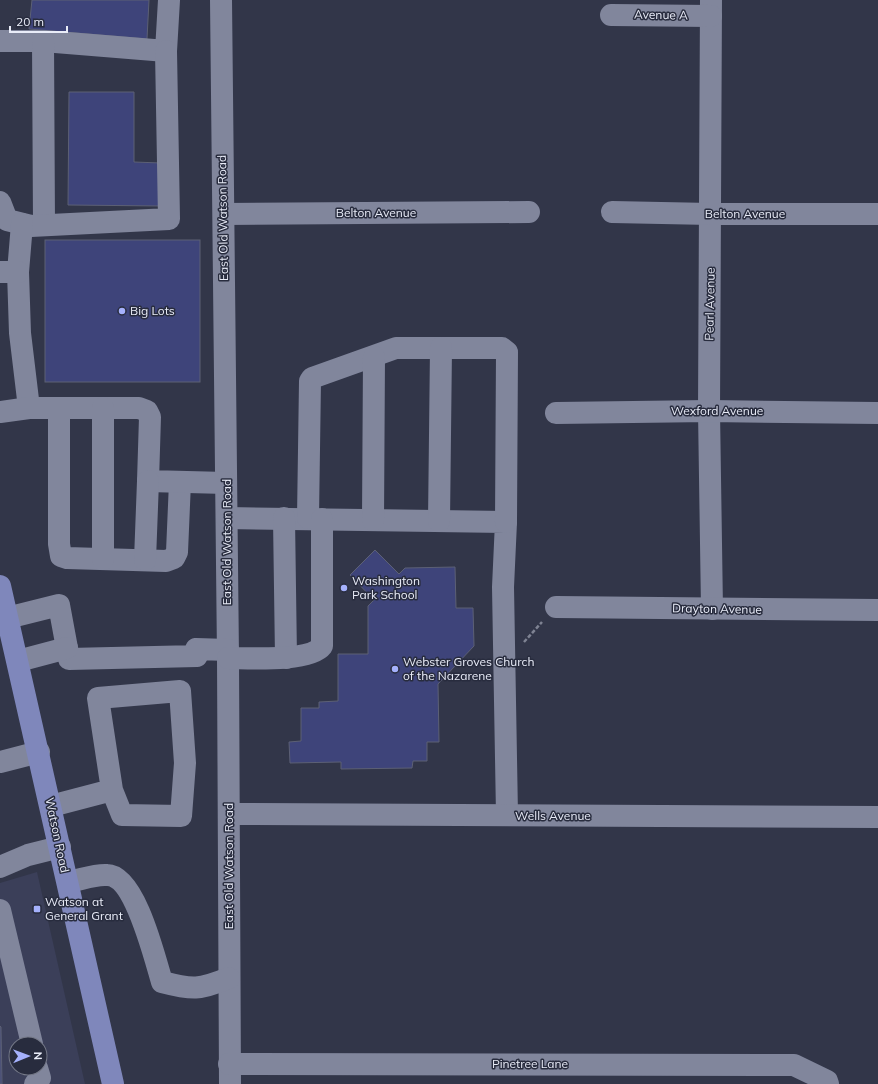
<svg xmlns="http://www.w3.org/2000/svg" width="878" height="1084" viewBox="0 0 878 1084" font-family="Mulish,sans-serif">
<rect width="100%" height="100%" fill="#323649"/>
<path fill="#3b3f59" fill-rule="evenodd" d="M37,872L85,1084H0V883ZM16,1044H40V1068H16Z"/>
<g fill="#3e447a" stroke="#5c6075">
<path d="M32,0H149L147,39L29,29Z"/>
<path d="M69,92H134V162L161,163V206L68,205Z"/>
<rect x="45" y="240" width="155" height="142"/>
<path d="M375,550L399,574L405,568L455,567L456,608H473L474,646L438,684L439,742H427V761H413L412,768L341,769V762L290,763L289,742L301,741V708H319V702L338,701V654H368V606L374,600L350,575Z"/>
<path d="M0,1026L1,1027L2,1084H0Z"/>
</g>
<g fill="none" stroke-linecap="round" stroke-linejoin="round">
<path stroke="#7f8393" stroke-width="2.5" stroke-dasharray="4 2" stroke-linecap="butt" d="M524,642L542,622"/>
<g stroke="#81869c" stroke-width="22">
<path d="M221,0L228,658L230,1084"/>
<path d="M711,0L709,411L712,609"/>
<path d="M611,15L711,16"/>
<path d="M0,41H43L166,51L169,0"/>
<path d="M43,41L44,225"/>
<path d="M0,202L7,220L31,226L169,219L166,51"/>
<path d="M612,212L711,214H878"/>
<path d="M224,214L529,212"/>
<path d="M22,224L18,272L20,333L29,408"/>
<path d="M0,272H18"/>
<path d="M59,409V544L61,556L67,558L166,561L174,558L177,552L180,482"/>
<path d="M0,412L29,408H139L147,411L150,417L148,481L226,483"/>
<path d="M556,413L709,411L878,413"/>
<path d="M227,518L506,522L503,587L507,815"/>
<path d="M284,518L286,658"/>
<path d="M308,518L310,381L312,378L396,348H502L507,352L506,522"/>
<path d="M373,520L374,357"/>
<path d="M439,521L441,348"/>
<path d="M103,559V408"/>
<path d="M145,560L148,481"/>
<path d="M556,607L878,610"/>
<path d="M7,618L59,605L69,659L197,656L196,649L228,650"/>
<path d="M228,658C248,658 310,662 322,646V519"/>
<path d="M18,661L67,648"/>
<path d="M0,762L39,752"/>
<path d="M51,806L112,790L122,815L181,816L185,763L180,691L98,698L112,790"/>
<path d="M229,814L878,817"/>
<path d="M0,867L28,855L60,847"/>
<path d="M68,882C80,880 95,874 107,875C135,875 155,959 162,982C193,990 199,990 229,978"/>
<path d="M0,910L32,1044"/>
<path d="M229,1064L794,1065L827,1081L828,1084"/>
<path d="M35,1084L40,1078L37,1068"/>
</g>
<path stroke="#7f87bb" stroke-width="22" d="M0,586L113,1084"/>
</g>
<g fill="#a5b1fc" stroke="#282c3e" stroke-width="1.5">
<circle cx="122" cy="311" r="4"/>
<circle cx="344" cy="588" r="4"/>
<circle cx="395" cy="669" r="4"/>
<rect x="33" y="905" width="8" height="8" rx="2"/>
</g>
<g text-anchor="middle" stroke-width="3" stroke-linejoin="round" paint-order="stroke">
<g font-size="12" fill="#e9ecf8" stroke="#282c3e">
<text transform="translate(661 15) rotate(1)" y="4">Avenue A</text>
<text x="376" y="217">Belton Avenue</text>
<text x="745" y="218">Belton Avenue</text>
<text transform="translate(223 218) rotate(-91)" y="4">East Old Watson Road</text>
<text transform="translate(710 304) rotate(-89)" y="4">Pearl Avenue</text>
<text x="717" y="415">Wexford Avenue</text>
<text transform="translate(227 542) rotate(-90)" y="4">East Old Watson Road</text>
<text transform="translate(717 609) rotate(1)" y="4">Drayton Avenue</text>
<text x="553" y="820">Wells Avenue</text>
<text transform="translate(57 835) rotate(78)" y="4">Watson Road</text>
<text transform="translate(229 866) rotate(-90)" y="4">East Old Watson Road</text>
<text x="530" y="1068">Pinetree Lane</text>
</g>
<g font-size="12" fill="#e9ecf8" stroke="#282c3e" text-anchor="start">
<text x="130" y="315">Big Lots</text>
<text x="352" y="585">Washington<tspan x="352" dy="14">Park School</tspan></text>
<text x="403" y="666">Webster Groves Church<tspan x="403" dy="14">of the Nazarene</tspan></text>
<text x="45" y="906">Watson at<tspan x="45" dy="14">General Grant</tspan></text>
</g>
</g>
<g transform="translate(28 1056) rotate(89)"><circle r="19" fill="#282c3e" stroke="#757988"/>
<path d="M0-3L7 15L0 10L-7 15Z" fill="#a5b1fc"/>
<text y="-6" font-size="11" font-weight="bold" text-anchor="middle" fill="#e9ecf8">N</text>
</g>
<path d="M10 26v6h57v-6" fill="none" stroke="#e9ecf8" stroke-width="2"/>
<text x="16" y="26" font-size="12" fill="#e9ecf8" stroke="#282c3e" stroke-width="3" paint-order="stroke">20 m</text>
</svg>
